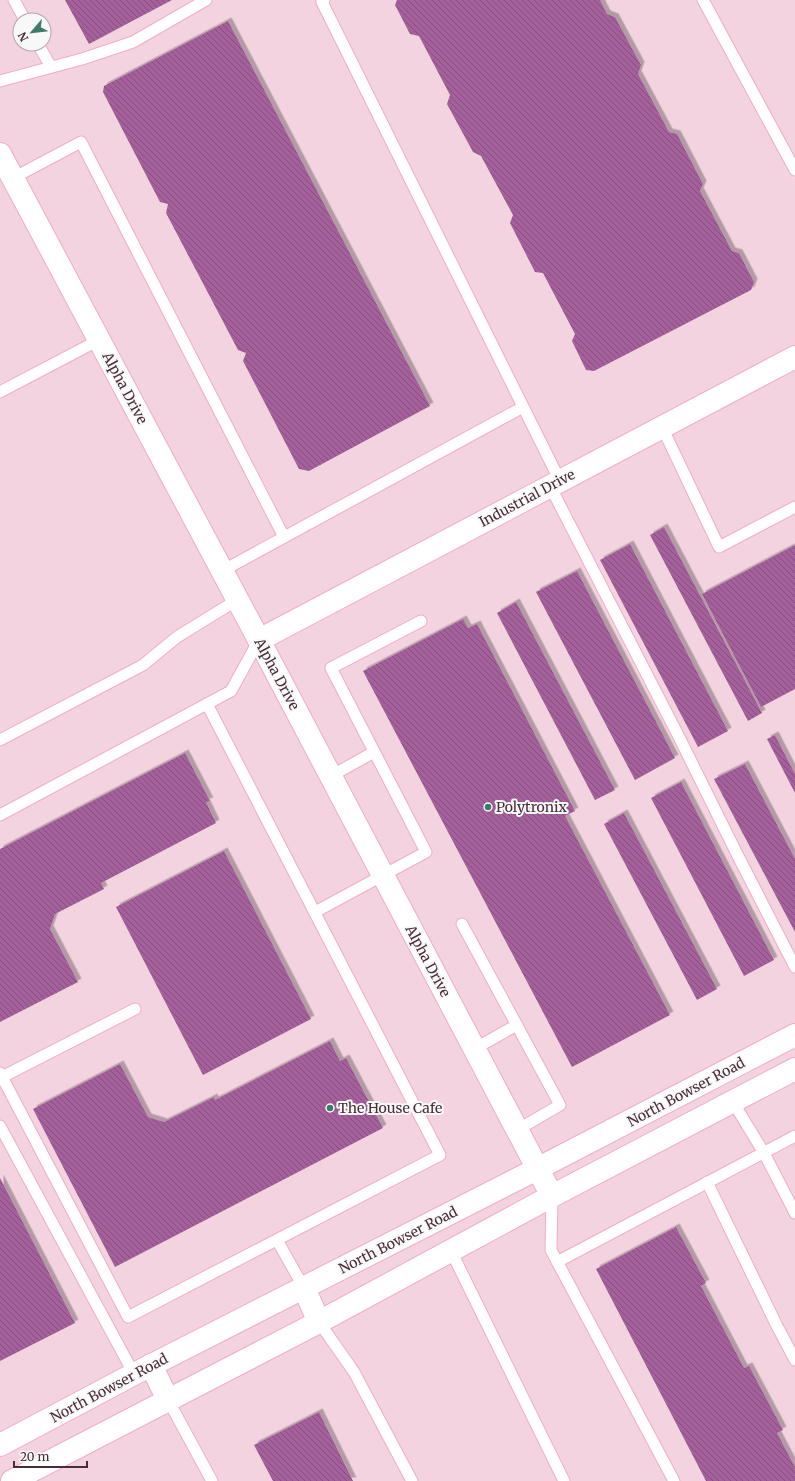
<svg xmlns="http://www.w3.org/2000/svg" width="795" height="1481" viewBox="0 0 795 1481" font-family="Merriweather,serif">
<defs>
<pattern id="building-back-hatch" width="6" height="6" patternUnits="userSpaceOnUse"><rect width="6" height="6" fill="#a3619a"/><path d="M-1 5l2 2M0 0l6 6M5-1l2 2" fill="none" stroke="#87507f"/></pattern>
<filter id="shadow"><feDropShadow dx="3.5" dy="-3.5" stdDeviation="0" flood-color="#0004"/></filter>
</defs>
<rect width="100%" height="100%" fill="#ffe2ed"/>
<path fill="#f3d3df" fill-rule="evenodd" d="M0,0H795V1481H0ZM20,20H44V44H20Z"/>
<g fill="url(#building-back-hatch)" filter="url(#shadow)">
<path d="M65,0H172L89,44Z"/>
<path d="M397,0H600L607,14L615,17L641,65L638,74L669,132L677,134L703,184L700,191L732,251L739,253L754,282L751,290L594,371L586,370L572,341L575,334L543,273L535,272L510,223L513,215L481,156L473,152L447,104L450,95L419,36L410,34L395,5Z"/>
<path d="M228,21L430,406L309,471L299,469L243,361L246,353L238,350L166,213L168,204L160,202L103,92L104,86Z"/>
<path d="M664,527L762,713L748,721L650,535Z"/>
<path d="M630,544L728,731L698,747L600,560Z"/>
<path d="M795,545V689L761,707L702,594Z"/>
<path d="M577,571L675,758L635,780L536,592Z"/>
<path d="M516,602L615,790L595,800L497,613Z"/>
<path d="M463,619L468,628L477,624L575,811L565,816L670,1015L572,1067L363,671Z"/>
<path d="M775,735L795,774V793L767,739Z"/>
<path d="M185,753L210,801L206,802L216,823L101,883L104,889L55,914L50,929L78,982L0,1022V849Z"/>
<path d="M745,764L795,859V932L714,779Z"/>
<path d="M681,782L774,960L744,976L651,798Z"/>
<path d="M624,813L717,989L697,1000L604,824Z"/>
<path d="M224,851L311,1019L203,1075L116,907Z"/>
<path d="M330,1041L340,1061L346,1058L383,1128L115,1267L33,1109L120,1064L148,1117L164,1122L214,1097L215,1100Z"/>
<path d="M0,1178L75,1323L0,1361Z"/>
<path d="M676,1227L706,1283L701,1286L744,1368L749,1366L783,1430L777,1433L795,1467V1481H706L596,1269Z"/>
<path d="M319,1412L353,1481H273L254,1445Z"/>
</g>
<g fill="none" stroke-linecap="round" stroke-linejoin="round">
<g stroke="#f0acc9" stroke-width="13">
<g id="lane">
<path d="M14,0L25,20"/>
<path d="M324,0L322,2L560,481"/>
<path d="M703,0L795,170"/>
<path d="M38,44L51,67"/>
<path d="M0,81L82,59L133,42L206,0"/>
<path d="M13,178L81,142L284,537"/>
<path d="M0,392L99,340"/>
<path d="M662,427L719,547L795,507"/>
<path d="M550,486L679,737L737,854L795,967"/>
<path d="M222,571L523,407"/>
<path d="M0,740L143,665L177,637L237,600"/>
<path d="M331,776L374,752"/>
<path d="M0,815L231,691L259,640"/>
<path d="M315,912L426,852L331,668L421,621"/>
<path d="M462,924L560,1105L517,1130"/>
<path d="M474,1049L517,1025"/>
<path d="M0,1073L128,1317L440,1155L207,704"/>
<path d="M2,1077L135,1009"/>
<path d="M733,1102L764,1153L795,1213"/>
<path d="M0,1126L134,1374"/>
<path d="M707,1182L777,1326L795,1360"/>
<path d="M552,1196L551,1250L674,1481"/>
<path d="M277,1240L304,1288"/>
<path d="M451,1251L564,1481"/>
<path d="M557,1262L795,1136"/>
<path d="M319,1322L354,1372L412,1481"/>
<path d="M168,1400L212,1481"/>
</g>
</g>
<g stroke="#f0acc9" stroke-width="24">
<g id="street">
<path d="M0,154L259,640L552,1196"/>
<path d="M259,640L795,357"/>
</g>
</g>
<g stroke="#f0acc9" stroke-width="24">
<g id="secondary">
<path d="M304,1288L319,1322"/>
<path d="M151,1365L168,1400"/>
<path d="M0,1445L134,1374L537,1169L795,1035"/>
<path d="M12,1481L319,1322L552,1196L795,1069"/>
</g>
</g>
<use href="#lane" stroke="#fff" stroke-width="11"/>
<use href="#street" stroke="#fff" stroke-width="22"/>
<use href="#secondary" stroke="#fff" stroke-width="22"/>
</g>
<g fill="#3b7b68" stroke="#f8f8f8" stroke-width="1.5">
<circle cx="488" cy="807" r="4"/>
<circle cx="330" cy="1108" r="4"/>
</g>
<g text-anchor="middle" stroke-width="4" stroke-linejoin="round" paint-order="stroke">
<g font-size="14" fill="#482d39" stroke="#f8f8f8">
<text transform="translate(125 388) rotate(62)" y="5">Alpha Drive</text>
<text transform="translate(527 498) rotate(-28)" y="5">Industrial Drive</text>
<text transform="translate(277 674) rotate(62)" y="5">Alpha Drive</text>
<text transform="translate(428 961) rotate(62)" y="5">Alpha Drive</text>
<text transform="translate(686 1092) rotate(-28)" y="5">North Bowser Road</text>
<text transform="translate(398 1240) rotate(-27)" y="5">North Bowser Road</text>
<text transform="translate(109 1388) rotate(-28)" y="5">North Bowser Road</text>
</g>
<g font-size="14" fill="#482d39" stroke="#f8f8f8" text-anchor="start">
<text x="496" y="812">Polytronix</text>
<text x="338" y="1113">The House Cafe</text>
</g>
</g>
<g transform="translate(32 32) rotate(242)"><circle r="19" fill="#f8f8f8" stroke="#b2a7ac"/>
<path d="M0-3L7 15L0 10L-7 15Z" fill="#3b7b68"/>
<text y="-6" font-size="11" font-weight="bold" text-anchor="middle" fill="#482d39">N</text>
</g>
<path d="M14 1461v6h73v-6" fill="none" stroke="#482d39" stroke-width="2"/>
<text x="20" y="1461" font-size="12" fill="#482d39" stroke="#f8f8f8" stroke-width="3" paint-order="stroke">20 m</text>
</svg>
